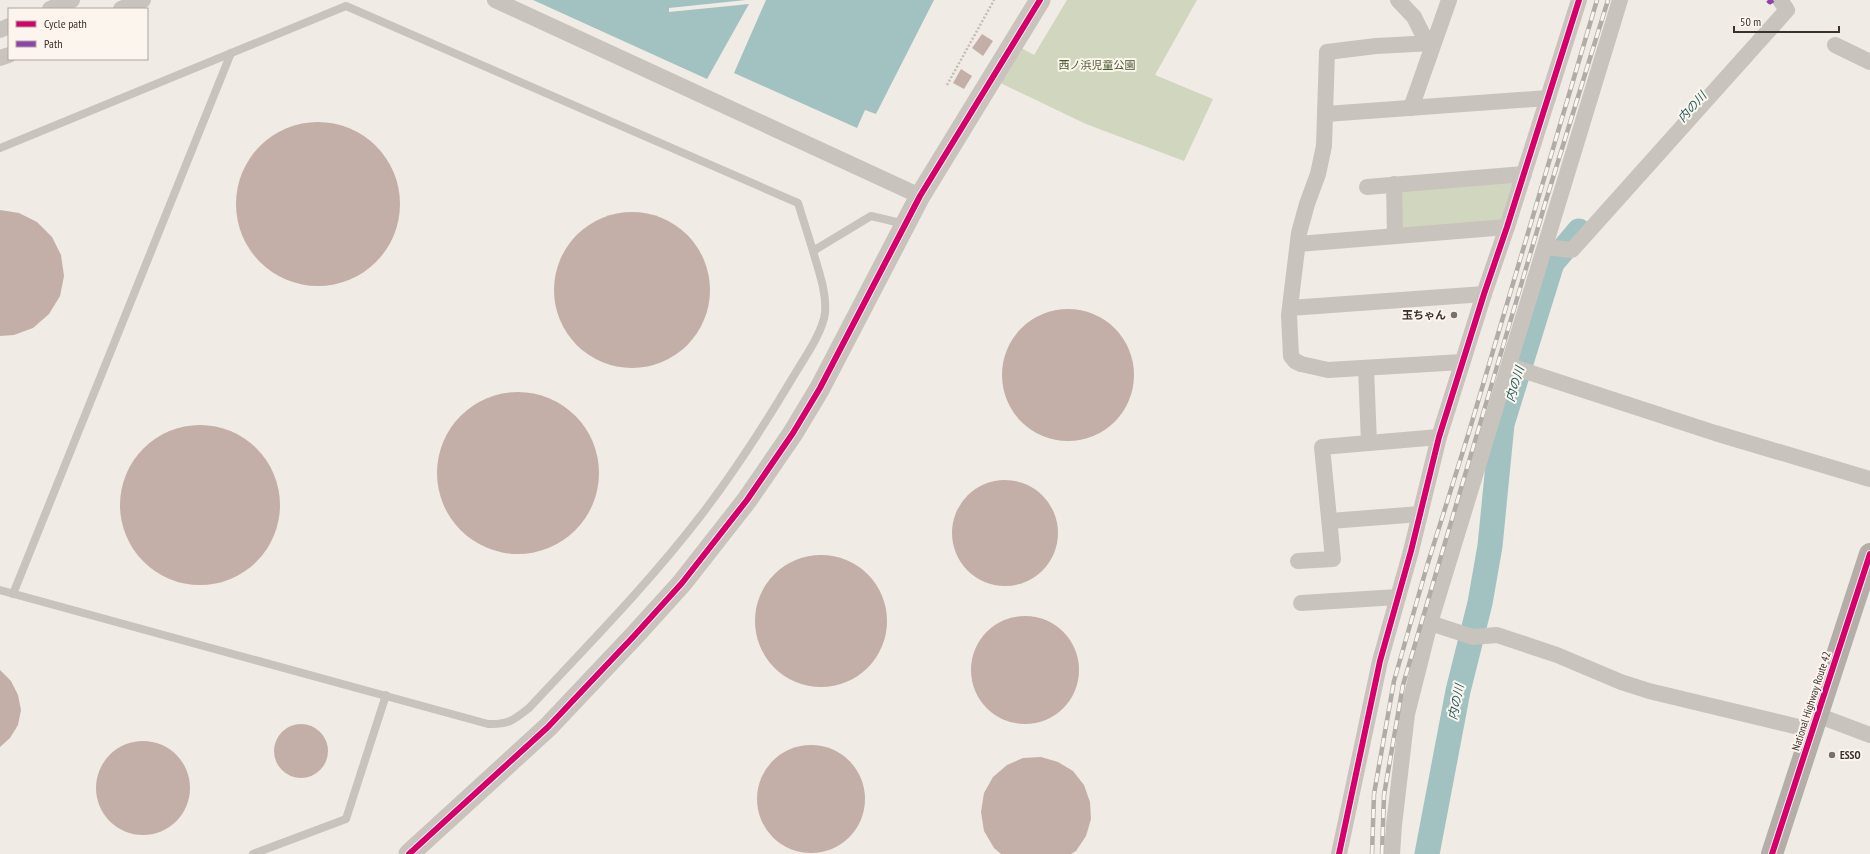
<svg xmlns="http://www.w3.org/2000/svg" width="1870" height="854" viewBox="0 0 1870 854" font-family="'PT Sans Narrow','Noto Sans JP',sans-serif">
<rect width="100%" height="100%" fill="#f0ebe5"/>
<g fill="#d1d6bf">
<path d="M1067,0H1197L1155,75L1213,99L1184,161L1086,124L992,79L1014,44L1034,55Z"/>
<path d="M1509,177L1514,184L1504,218L1498,222L1401,230V187Z"/>
</g>
<g fill="#a1c2c1">
<path d="M533,0H746L669,8V12L749,4L707,79Z"/>
<path d="M766,0H934L876,114L865,110L857,128L734,73Z"/>
</g>
<g fill="none" stroke-linecap="round" stroke-linejoin="round">
<path stroke="#a1c2c1" stroke-width="25" d="M1427,854L1458,691L1480,603L1490,546L1502,424L1552,263L1579,231"/>
</g>
<g fill="#c3afa7">
<path d="M982,34L993,41L983,56L972,48Z"/>
<path d="M961,69L972,76L964,89L953,83Z"/>
<circle cx="318" cy="204" r="82"/>
<path d="M0,210L19,213L37,222L52,237L61,255L64,276L60,296L49,314L33,328L14,335L0,336Z"/>
<circle cx="632" cy="290" r="78"/>
<circle cx="1068" cy="375" r="66"/>
<circle cx="518" cy="473" r="81"/>
<circle cx="200" cy="505" r="80"/>
<circle cx="1005" cy="533" r="53"/>
<circle cx="821" cy="621" r="66"/>
<circle cx="1025" cy="670" r="54"/>
<path d="M0,670L11,681L18,695L21,710L18,725L10,738L0,747Z"/>
<circle cx="301" cy="751" r="27"/>
<circle cx="143" cy="788" r="47"/>
<circle cx="811" cy="799" r="54"/>
<path d="M1041,757L1058,762L1073,771L1084,785L1090,802L1091,819L1086,836L1076,851L1071,854H1001L994,848L984,831L981,812L984,793L993,777L1007,765L1023,758Z"/>
</g>
<g fill="none" stroke-linecap="round" stroke-linejoin="round">
<path stroke="#c2bbb6" stroke-width="2.5" stroke-dasharray="2 2" stroke-linecap="butt" d="M947,85L994,0"/>
<g stroke="#c9c3be" stroke-width="8">
<path d="M0,148L346,6L798,203L813,251L871,216L905,224"/>
<path d="M0,590L488,724C508,725 514,720 529,708C588,645 650,582 702,514C735,471 765,424 793,377C803,360 823,332 825,313C827,292 818,270 813,251"/>
<path d="M13,594L231,53"/>
<path d="M253,854L346,819L386,695"/>
</g>
<g stroke="#c9c3be" stroke-width="16">
<path d="M495,0L920,196"/>
<path d="M1398,0L1414,17L1423,35L1433,43"/>
<path d="M50,9L72,0"/>
<path d="M121,9L143,0"/>
<path d="M0,30L9,26"/>
<path d="M1433,43L1376,46L1327,52L1324,146L1318,174L1307,204L1299,233L1289,315L1291,356L1295,361L1301,364L1328,370L1462,362"/>
<path d="M1835,45L1870,62"/>
<path d="M0,58L9,55"/>
<path d="M1411,108L1449,0"/>
<path d="M1326,114L1548,98"/>
<path d="M1394,184L1395,236"/>
<path d="M1367,187L1524,174"/>
<path d="M1298,244L1507,227"/>
<path d="M1545,247L1572,250L1787,10L1780,0"/>
<path d="M1290,308L1484,294"/>
<path d="M1510,366L1715,433L1870,479"/>
<path d="M1366,368L1369,443"/>
<path d="M1330,521L1420,514"/>
<path d="M1298,561L1333,559L1322,447L1439,437"/>
<path d="M1301,603L1398,597"/>
<path d="M1430,623L1473,637L1497,635L1557,655L1621,682L1649,691L1811,730"/>
<path d="M1817,715L1870,735"/>
<path d="M1339,854L1380,661L1411,551L1439,437L1484,294L1507,227L1579,0"/>
<path d="M1392,854L1394,825L1407,714L1430,623L1620,0"/>
</g>
<path stroke="#c9c3be" stroke-width="21" d="M409,854L548,727L634,636L682,583L747,500L793,433L820,388L920,196L1040,0"/>
<path stroke="#b4aea8" stroke-width="22" d="M1772,854L1870,554"/>
<g stroke="#b1aca8" stroke-width="4.5">
<g id="rail">
<path d="M1372,854L1374,794L1394,681L1427,566L1469,432L1597,0"/>
<path d="M1382,854L1384,795L1403,685L1547,197L1608,0"/>
</g>
</g>
<use href="#rail" stroke="#fbf5ee" stroke-width="3" stroke-dasharray="9" stroke-linecap="butt"/>
<path stroke="#8e44ad" stroke-width="5" stroke-dasharray="10 5" stroke-linecap="butt" d="M1768,0L1770,2L1773,0"/>
<g stroke="#fbf5ee" stroke-width="8">
<g id="cycleway">
<path d="M409,854L548,727L634,636L682,583L747,500L793,433L820,388L920,196L1040,0"/>
<path d="M1339,854L1380,661L1411,551L1439,437L1484,294L1507,227L1579,0"/>
<path d="M1772,854L1870,554"/>
</g>
</g>
<use href="#cycleway" stroke="#d6006c" stroke-width="6"/>
</g>
<g fill="#7a716c" stroke="#fbf5ee" stroke-width="1.5">
<circle cx="1454" cy="315" r="4"/>
<circle cx="1832" cy="755" r="4"/>
</g>
<g text-anchor="middle" stroke-width="4" stroke-linejoin="round" paint-order="stroke">
<g font-size="11" fill="#4a5a2e" stroke="#fbf5ee">
<text x="1097" y="69">西ノ浜児童公園</text>
</g>
<g font-size="11" font-weight="bold" fill="#3b302b" stroke="#fbf5ee" text-anchor="end">
<text x="1446" y="319">玉ちゃん</text>
<text x="1840" y="759" text-anchor="start">ESSO</text>
</g>
<g font-size="11" fill="#3b302b" stroke="#fbf5ee">
<text transform="translate(1811 701) rotate(-72)" y="4">National Highway Route 42</text>
</g>
<g font-size="12" font-style="italic" fill="#1f5a5e" stroke="#fbf5ee">
<text transform="translate(1692 107) rotate(-48)" y="4">内の川</text>
<text transform="translate(1515 384) rotate(-73)" y="4">内の川</text>
<text transform="translate(1456 702) rotate(-78)" y="4">内の川</text>
</g>
</g>
<rect x="8" y="8" width="140" height="52" fill="#fbf5ee" stroke="#aea6a0"/>
<rect x="16" y="21" width="20" height="6" fill="#d6006c" stroke="#aea6a0"/>
<text x="44" y="28" font-size="12" fill="#3b302b">Cycle path</text>
<rect x="16" y="41" width="20" height="6" fill="#8e44ad" stroke="#aea6a0"/>
<text x="44" y="48" font-size="12" fill="#3b302b">Path</text>
<path d="M1734 26v6h105v-6" fill="none" stroke="#3b302b" stroke-width="2"/>
<text x="1740" y="26" font-size="12" fill="#3b302b" stroke="#fbf5ee" stroke-width="3" paint-order="stroke">50 m</text>
</svg>
